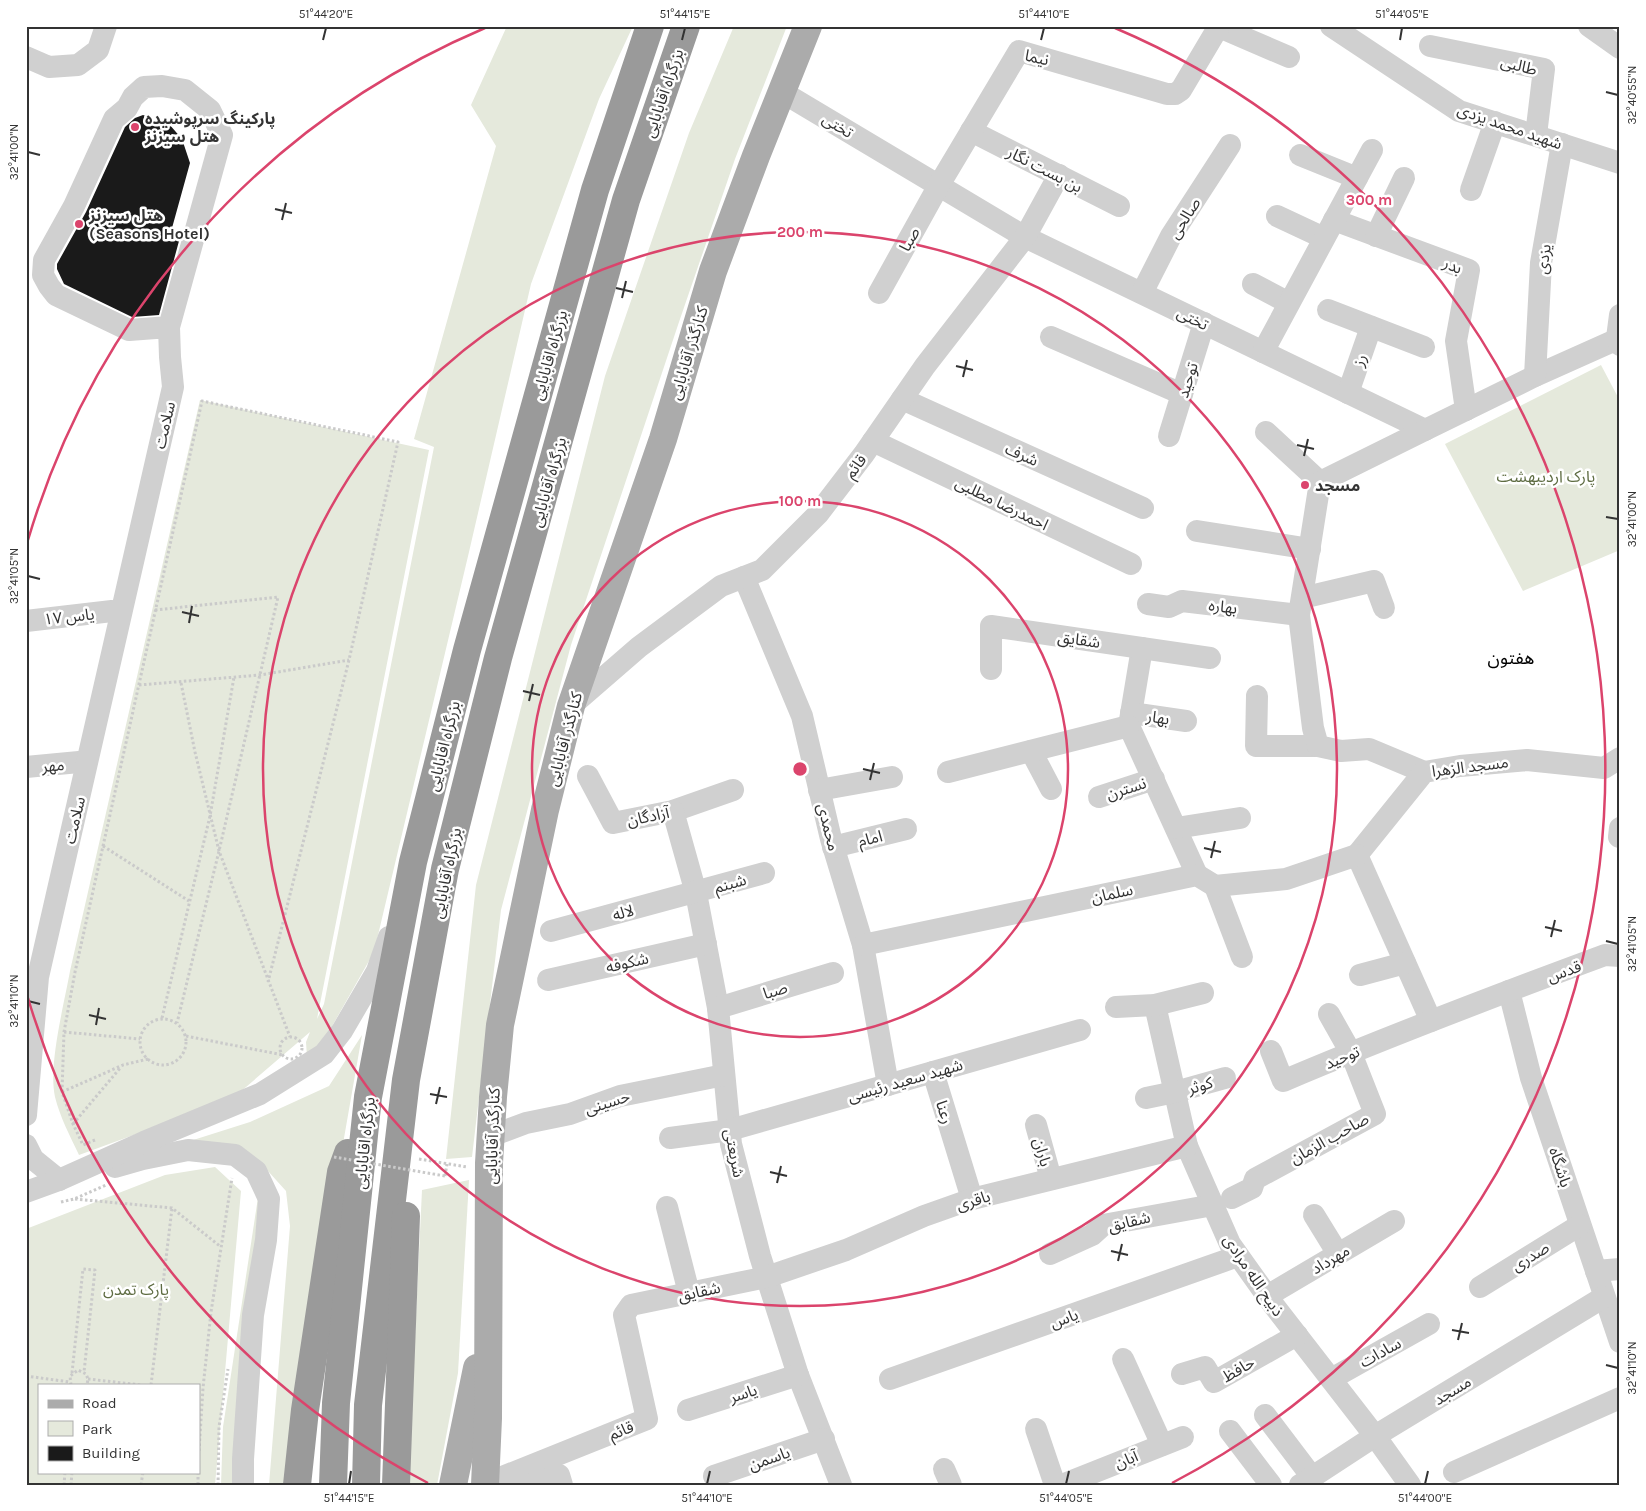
<svg xmlns="http://www.w3.org/2000/svg" width="1646" height="1511" viewBox="0 0 1646 1511" font-family="Karla,'Noto Sans Arabic',sans-serif">
<rect width="100%" height="100%" fill="#fff"/>
<g fill="#e5e9dc" fill-rule="evenodd">
<path d="M507,26H633L599,99L531,284L469,552L374,952L318,1051L307,1057L306,1042L310,1032L232,1099L79,1155C70,1136 60,1117 55,1097C48,1065 64,1005 70,971L200,400L429,450L317,1019L324,1004L434,447L414,439L496,146L471,105Z"/>
<path d="M734,26H787L735,159L679,322L571,645L501,910L472,1157L446,1159L476,885L605,376L689,133Z"/>
<path d="M1601,365L1620,401V550L1523,591L1445,444Z"/>
<path d="M362,1035L314,1310L292,1485H269L290,1226L286,1191L258,1160L168,1148L250,1122L329,1086Z"/>
<path d="M215,1167L241,1191L215,1485H26V1229L165,1175ZM39,1385H199V1472H39Z"/>
<path d="M469,1180L458,1373L437,1485H408L422,1190Z"/>
<path d="M259,1191L239,1485H221L223,1427Z"/>
</g>
<path fill="#1a1a1a" d="M143,115L169,124L182,139L190,163L172,228L179,241L159,315L132,317L64,284L57,269V264L86,212L125,127L135,118Z"/>
<g fill="none" stroke-linecap="round" stroke-linejoin="round">
<g stroke="#cacaca" stroke-width="3" stroke-dasharray="2.5 2.5" stroke-linecap="butt">
<path d="M155,610L278,597L219,851L177,1023"/>
<path d="M181,683L195,752L219,851L290,1037"/>
<path d="M139,685L260,675L349,660"/>
<path d="M103,846L189,901"/>
<path d="M162,1018L210,816L234,677"/>
<circle cx="163" cy="1042" r="23"/>
<path d="M64,1032L140,1039"/>
<path d="M186,1036L283,1055"/>
<circle cx="291" cy="1048" r="11"/>
<path d="M62,1092L123,1065L148,1059"/>
<path d="M73,1124L121,1067"/>
<path d="M95,1140L83,1145L73,1124L62,1092L64,1032L75,972L202,401L398,442L349,660L268,982"/>
<path d="M419,1159L467,1167"/>
<path d="M445,1176L447,1164"/>
<path d="M75,1199L172,1208L221,1247"/>
<path d="M61,1202L74,1199L106,1185"/>
<path d="M72,1373L83,1269L95,1270L84,1372"/>
<path d="M26,1376L70,1382"/>
<path d="M88,1379L141,1385"/>
<path d="M71,1385L70,1376L78,1370L86,1374L88,1379L87,1385"/>
<path d="M151,1385L172,1208"/>
<path d="M199,1451L203,1388L211,1312L232,1178"/>
<path d="M198,1472V1485"/>
<path d="M64,1485L65,1472"/>
<path d="M71,1485L72,1472"/>
<path d="M141,1485L143,1472"/>
<path d="M218,1485L219,1427L228,1369"/>
</g>
<g stroke="#d0d0d0" stroke-width="22">
<path d="M1331,26L1459,111L1620,163"/>
<path d="M1589,26L1620,48"/>
<path d="M1219,27L1289,57"/>
<path d="M1430,46L1544,69L1536,135"/>
<path d="M26,57L49,67L78,65L98,50L106,26"/>
<path d="M782,92L1025,237L1425,430L1535,376L1620,338"/>
<path d="M971,131L1119,206"/>
<path d="M1300,155L1357,178"/>
<path d="M1471,190L1495,122"/>
<path d="M1277,216L1324,238"/>
<path d="M1334,220L1469,270L1456,341L1466,410"/>
<path d="M1376,236L1404,178"/>
<path d="M1253,284L1289,303"/>
<path d="M879,293L939,185L1019,51L1167,94H1175L1181,90L1219,26"/>
<path d="M1142,293L1171,236L1230,145"/>
<path d="M1328,310L1424,347"/>
<path d="M1620,315L1617,338L1620,345"/>
<path d="M1051,337L1182,394"/>
<path d="M1263,352L1372,150"/>
<path d="M1535,376L1541,263L1562,144"/>
<path d="M1348,393L1371,327"/>
<path d="M902,399L1143,508"/>
<path d="M1266,432L1320,482"/>
<path d="M1169,436L1204,323"/>
<path d="M873,441L1131,564"/>
<path d="M1197,531L1310,549"/>
<path d="M744,577L802,716L831,839L863,945L888,1085"/>
<path d="M1302,598L1374,581L1384,608"/>
<path d="M1148,604L1169,607L1182,601L1299,615"/>
<path d="M26,621L112,611"/>
<path d="M1142,648L1129,726L1197,875"/>
<path d="M991,669V626L1210,658"/>
<path d="M1257,696L1256,746H1318"/>
<path d="M571,706L639,647L721,586L762,570L818,514L864,454L925,366L1025,237L1059,175"/>
<path d="M1131,713L1186,721"/>
<path d="M1031,751L1051,789"/>
<path d="M26,767L79,762"/>
<path d="M948,772L1129,726"/>
<path d="M1424,772L1369,749L1341,751L1318,746L1313,728L1299,615L1320,482L1425,430"/>
<path d="M588,776L613,823L673,811L733,790"/>
<path d="M819,790L892,777"/>
<path d="M1099,797L1154,779"/>
<path d="M673,811L696,893L718,1008L731,1144L760,1256L798,1375L841,1485"/>
<path d="M1176,828L1240,818"/>
<path d="M1619,837L1620,828"/>
<path d="M833,847L906,829"/>
<path d="M1357,855L1424,772L1460,766L1527,760L1604,768L1620,758"/>
<path d="M1357,855L1431,1021"/>
<path d="M1215,886L1242,957"/>
<path d="M551,931L764,873"/>
<path d="M863,945L1197,875L1215,886L1286,879L1357,855"/>
<path d="M1360,975L1405,963"/>
<path d="M548,980L706,944"/>
<path d="M1509,991L1531,1078L1620,1342"/>
<path d="M1155,1005L1187,1146L1230,1244L1275,1307L1375,1436L1410,1485"/>
<path d="M1116,1007L1155,1005L1203,993"/>
<path d="M718,1008L833,973"/>
<path d="M1271,1051L1283,1081C1389,1036 1497,995 1605,955L1620,956"/>
<path d="M933,1072L972,1199"/>
<path d="M1146,1098L1175,1092L1225,1078"/>
<path d="M26,1115L38,977L173,387L170,357L169,327L222,135L210,110L185,90L162,86L144,87L133,97L127,108L114,119L74,206L44,260L43,275L49,286L56,295L129,330L169,327"/>
<path d="M1036,1125L1051,1179"/>
<path d="M491,1136L526,1123L570,1114L620,1096L724,1075"/>
<path d="M670,1138L730,1130L1080,1030"/>
<path d="M26,1145L33,1159L59,1180"/>
<path d="M115,1167L143,1159L188,1150L235,1155L256,1171L269,1199L266,1240L253,1315L243,1459V1485"/>
<path d="M26,1192L59,1180L144,1142L260,1094L324,1054L342,1031L377,971L389,937"/>
<path d="M1232,1198L1252,1188L1255,1179L1375,1114L1351,1053L1329,1014"/>
<path d="M667,1207L689,1293"/>
<path d="M1314,1215L1338,1254"/>
<path d="M1050,1254L1092,1235L1103,1225L1213,1205"/>
<path d="M1596,1271L1620,1269"/>
<path d="M1480,1287L1580,1225"/>
<path d="M1267,1296L1394,1221"/>
<path d="M1123,1359L1162,1445"/>
<path d="M1182,1374L1205,1367L1214,1382L1297,1335"/>
<path d="M890,1379L1238,1256"/>
<path d="M1331,1379L1429,1324"/>
<path d="M688,1410L798,1375"/>
<path d="M1265,1415L1312,1477"/>
<path d="M1036,1429L1055,1485"/>
<path d="M1230,1431L1271,1485"/>
<path d="M944,1469L951,1485"/>
<path d="M1454,1472L1620,1398"/>
<path d="M714,1476L824,1439"/>
<path d="M485,1484L647,1419L624,1315L631,1305L767,1277L846,1250L924,1216L972,1199L1187,1146"/>
<path d="M527,1485L559,1475L562,1485"/>
<path d="M1062,1485L1183,1437"/>
<path d="M1300,1485L1375,1436L1604,1297"/>
</g>
<g stroke="#ababab" stroke-width="28">
<path d="M453,1485L477,1368"/>
<path d="M485,1485L488,1418L489,1163L493,1097L500,1025L545,810L571,706L663,439L713,271L756,156L808,26"/>
</g>
<g stroke="#9a9a9a" stroke-width="28">
<path d="M297,1485L305,1410L341,1172L348,1153"/>
<path d="M333,1485L336,1403L368,1097L413,862L467,650L595,190L650,26"/>
<path d="M366,1485L368,1405L406,1080L445,869L498,658L626,200L686,26"/>
<path d="M396,1485L406,1216"/>
</g>
<path stroke="#cacaca" stroke-width="3" stroke-dasharray="2.5 2.5" stroke-linecap="butt" d="M334,1157L445,1176"/>
</g>
<path fill="none" stroke="#333" stroke-width="2" d="M323,40L326,28M682,40L685,28M1041,40L1044,28M1400,40L1402,28M1606,92L1618,95M28,152L40,155M275,209L292,213M282,220L286,203M616,288L633,292M622,298L626,281M956,366L973,370M963,377L967,360M1297,445L1314,449M1304,456L1308,439M1606,517L1618,519M28,576L40,579M182,612L199,616M189,623L192,606M523,691L540,695M529,701L533,684M863,769L880,773M870,780L874,763M1204,848L1221,852M1211,858L1215,841M1545,927L1562,931M1551,937L1555,920M1606,941L1618,944M28,1001L40,1004M89,1015L106,1019M96,1025L99,1008M430,1094L447,1097M436,1104L440,1087M770,1172L787,1176M777,1183L781,1166M1111,1251L1128,1255M1118,1261L1122,1244M1452,1330L1469,1333M1458,1340L1462,1323M1606,1365L1618,1368M349,1484L351,1471M707,1484L710,1471M1066,1484L1069,1471M1425,1484L1428,1471"/>
<g fill="none" stroke="#db446c" stroke-width="2.5">
<circle cx="800" cy="769" r="268"/>
<circle cx="800" cy="769" r="537"/>
<path d="M428 1483A805 805 0 0 1 28 998M28 540A805 805 0 0 1 485 28M1115 28A805 805 0 0 1 1172 1483"/>
</g>
<g fill="#db446c" stroke="#fff" stroke-width="2">
<circle cx="135" cy="127" r="5"/>
<circle cx="79" cy="224" r="5"/>
<circle cx="1305" cy="485" r="5"/>
</g>
<g text-anchor="middle" stroke-width="5" stroke-linejoin="round" paint-order="stroke">
<g font-size="16" fill="#333" stroke="#fff">
<text transform="translate(1037 57) rotate(12)" y="6">نیما</text>
<text transform="translate(1519 65) rotate(14)" y="6">طالبی</text>
<text transform="translate(663 93) rotate(-71)" y="6">بزرگراه آقابابایی</text>
<text transform="translate(838 125) rotate(31)" y="6">تختی</text>
<text transform="translate(1510 126) rotate(19)" y="6">شهید محمد یزدی</text>
<text transform="translate(1045 169) rotate(27)" y="6">بن بست نگار</text>
<text transform="translate(1184 218) rotate(-58)" y="6">صالحی</text>
<text transform="translate(909 239) rotate(-61)" y="6">صبا</text>
<text transform="translate(1543 259) rotate(-83)" y="6">یزدی</text>
<text transform="translate(1453 265) rotate(23)" y="6">بدر</text>
<text transform="translate(1193 318) rotate(26)" y="6">تختی</text>
<text transform="translate(688 353) rotate(-73)" y="6">کنارگذر آقابابایی</text>
<text transform="translate(549 355) rotate(-74)" y="6">بزرگراه اقابابایی</text>
<text transform="translate(1359 360) rotate(-71)" y="6">رز</text>
<text transform="translate(1187 380) rotate(-73)" y="6">توحید</text>
<text transform="translate(164 425) rotate(-77)" y="6">سلامت</text>
<text transform="translate(1022 454) rotate(24)" y="6">شرف</text>
<text transform="translate(855 466) rotate(-53)" y="6">قائم</text>
<text transform="translate(548 482) rotate(-74)" y="6">بزرگراه آقابابایی</text>
<text transform="translate(1002 503) rotate(26)" y="6">احمدرضا مطلبی</text>
<text transform="translate(1223 606) rotate(7)" y="6">بهاره</text>
<text transform="translate(69 616) rotate(-6)" y="6">یاس ۱۷</text>
<text transform="translate(1079 639) rotate(8)" y="6">شقایق</text>
<text transform="translate(1158 717) rotate(9)" y="6">بهار</text>
<text transform="translate(564 739) rotate(-75)" y="6">کنارگذر آقابابایی</text>
<text transform="translate(443 746) rotate(-76)" y="6">بزرگراه اقابابایی</text>
<text transform="translate(53 765) rotate(-5)" y="6">مهر</text>
<text transform="translate(1470 766) rotate(-7)" y="6">مسجد الزهرا</text>
<text transform="translate(1126 788) rotate(-18)" y="6">نسترن</text>
<text transform="translate(648 816) rotate(-12)" y="6">آزادگان</text>
<text transform="translate(74 820) rotate(-77)" y="6">سلامت</text>
<text transform="translate(829 827) rotate(76)" y="6">محمدی</text>
<text transform="translate(870 838) rotate(-14)" y="6">امام</text>
<text transform="translate(446 873) rotate(-78)" y="6">بزرگراه آقابابایی</text>
<text transform="translate(730 883) rotate(-16)" y="6">شبنم</text>
<text transform="translate(1112 893) rotate(-12)" y="6">سلمان</text>
<text transform="translate(623 912) rotate(-15)" y="6">لاله</text>
<text transform="translate(627 962) rotate(-13)" y="6">شکوفه</text>
<text transform="translate(1564 971) rotate(-20)" y="6">قدس</text>
<text transform="translate(775 990) rotate(-17)" y="6">صبا</text>
<text transform="translate(1342 1057) rotate(-23)" y="6">توحید</text>
<text transform="translate(905 1080) rotate(-16)" y="6">شهید سعید رئیسی</text>
<text transform="translate(1200 1085) rotate(-16)" y="6">کوثر</text>
<text transform="translate(607 1102) rotate(-18)" y="6">حسینی</text>
<text transform="translate(945 1112) rotate(73)" y="6">رعنا</text>
<text transform="translate(492 1136) rotate(-88)" y="6">کنارگذر آقابابایی</text>
<text transform="translate(1329 1138) rotate(-29)" y="6">صاحب الزمان</text>
<text transform="translate(364 1143) rotate(-84)" y="6">بزرگراه اقابابایی</text>
<text transform="translate(1043 1152) rotate(74)" y="6">باران</text>
<text transform="translate(735 1153) rotate(79)" y="6">شریعتی</text>
<text transform="translate(1561 1167) rotate(72)" y="6">باشگاه</text>
<text transform="translate(973 1200) rotate(-17)" y="6">باقری</text>
<text transform="translate(1129 1221) rotate(-13)" y="6">شقایق</text>
<text transform="translate(1530 1256) rotate(-32)" y="6">صدری</text>
<text transform="translate(1330 1259) rotate(-31)" y="6">مهرداد</text>
<text transform="translate(1254 1275) rotate(56)" y="6">ذبیح الله مرادی</text>
<text transform="translate(699 1291) rotate(-12)" y="6">شقایق</text>
<text transform="translate(1064 1318) rotate(-20)" y="6">یاس</text>
<text transform="translate(1380 1352) rotate(-29)" y="6">سادات</text>
<text transform="translate(1238 1369) rotate(-30)" y="6">حافظ</text>
<text transform="translate(1452 1390) rotate(-31)" y="6">مسجد</text>
<text transform="translate(743 1393) rotate(-18)" y="6">یاسر</text>
<text transform="translate(621 1430) rotate(-22)" y="6">قائم</text>
<text transform="translate(769 1458) rotate(-19)" y="6">یاسمن</text>
<text transform="translate(1126 1459) rotate(-22)" y="6">آبان</text>
</g>
<g font-size="16" font-weight="bold" fill="#333" stroke="#fff" text-anchor="start">
<text x="145" y="124">پارکینگ سرپوشیده<tspan x="145" dy="18">هتل سیزنز</tspan></text>
<text x="89" y="221">هتل سیزنز<tspan x="89" dy="18">(Seasons Hotel)</tspan></text>
<text x="1315" y="491">مسجد</text>
</g>
<g font-size="16" fill="#5e6c42" stroke="#fff">
<text x="1546" y="482">پارک اردیبهشت</text>
<text x="136" y="1295">پارک تمدن</text>
</g>
<g font-size="18" fill="#000" stroke="#fff">
<text x="1511" y="664">هفتون</text>
</g>
</g>
<circle cx="800" cy="769" r="8" fill="#db446c" stroke="#fff" stroke-width="2.5"/>
<g font-size="15" text-anchor="middle" font-weight="bold" fill="#db446c" stroke="#fff" stroke-width="5" stroke-linejoin="round" paint-order="stroke">
<text x="1369" y="205">300 m</text>
<text x="800" y="237">200 m</text>
<text x="800" y="506">100 m</text>
</g>
<rect width="1646" height="1511" fill="none" stroke="#ffffff" stroke-width="55"/>
<rect x="38" y="1384" width="162" height="90" fill="#ffffff" stroke="#adadad"/>
<rect x="48" y="1400" width="25" height="8" fill="#ababab" stroke="#adadad"/>
<text x="82" y="1408" font-size="15" fill="#333333">Road</text>
<rect x="48" y="1421" width="25" height="15" fill="#e5e9dc" stroke="#adadad"/>
<text x="82" y="1434" font-size="15" fill="#333333">Park</text>
<rect x="48" y="1446" width="25" height="15" fill="#1a1a1a" stroke="#adadad"/>
<text x="82" y="1458" font-size="15" fill="#333333">Building</text>
<rect x="28" y="28" width="1590" height="1456" fill="none" stroke="#333" stroke-width="2"/>
<g font-size="12" text-anchor="middle" fill="#333">
<text x="326" y="18">51°44'20"E</text>
<text x="685" y="18">51°44'15"E</text>
<text x="1044" y="18">51°44'10"E</text>
<text x="1402" y="18">51°44'05"E</text>
<text transform="translate(1632 95) rotate(-90)" y="4">32°40'55"N</text>
<text transform="translate(14 152) rotate(-90)" y="4">32°41'00"N</text>
<text transform="translate(1632 519) rotate(-90)" y="4">32°41'00"N</text>
<text transform="translate(14 576) rotate(-90)" y="4">32°41'05"N</text>
<text transform="translate(1632 944) rotate(-90)" y="4">32°41'05"N</text>
<text transform="translate(14 1001) rotate(-90)" y="4">32°41'10"N</text>
<text transform="translate(1632 1368) rotate(-90)" y="4">32°41'10"N</text>
<text x="349" y="1502">51°44'15"E</text>
<text x="707" y="1502">51°44'10"E</text>
<text x="1066" y="1502">51°44'05"E</text>
<text x="1425" y="1502">51°44'00"E</text>
</g>
</svg>
